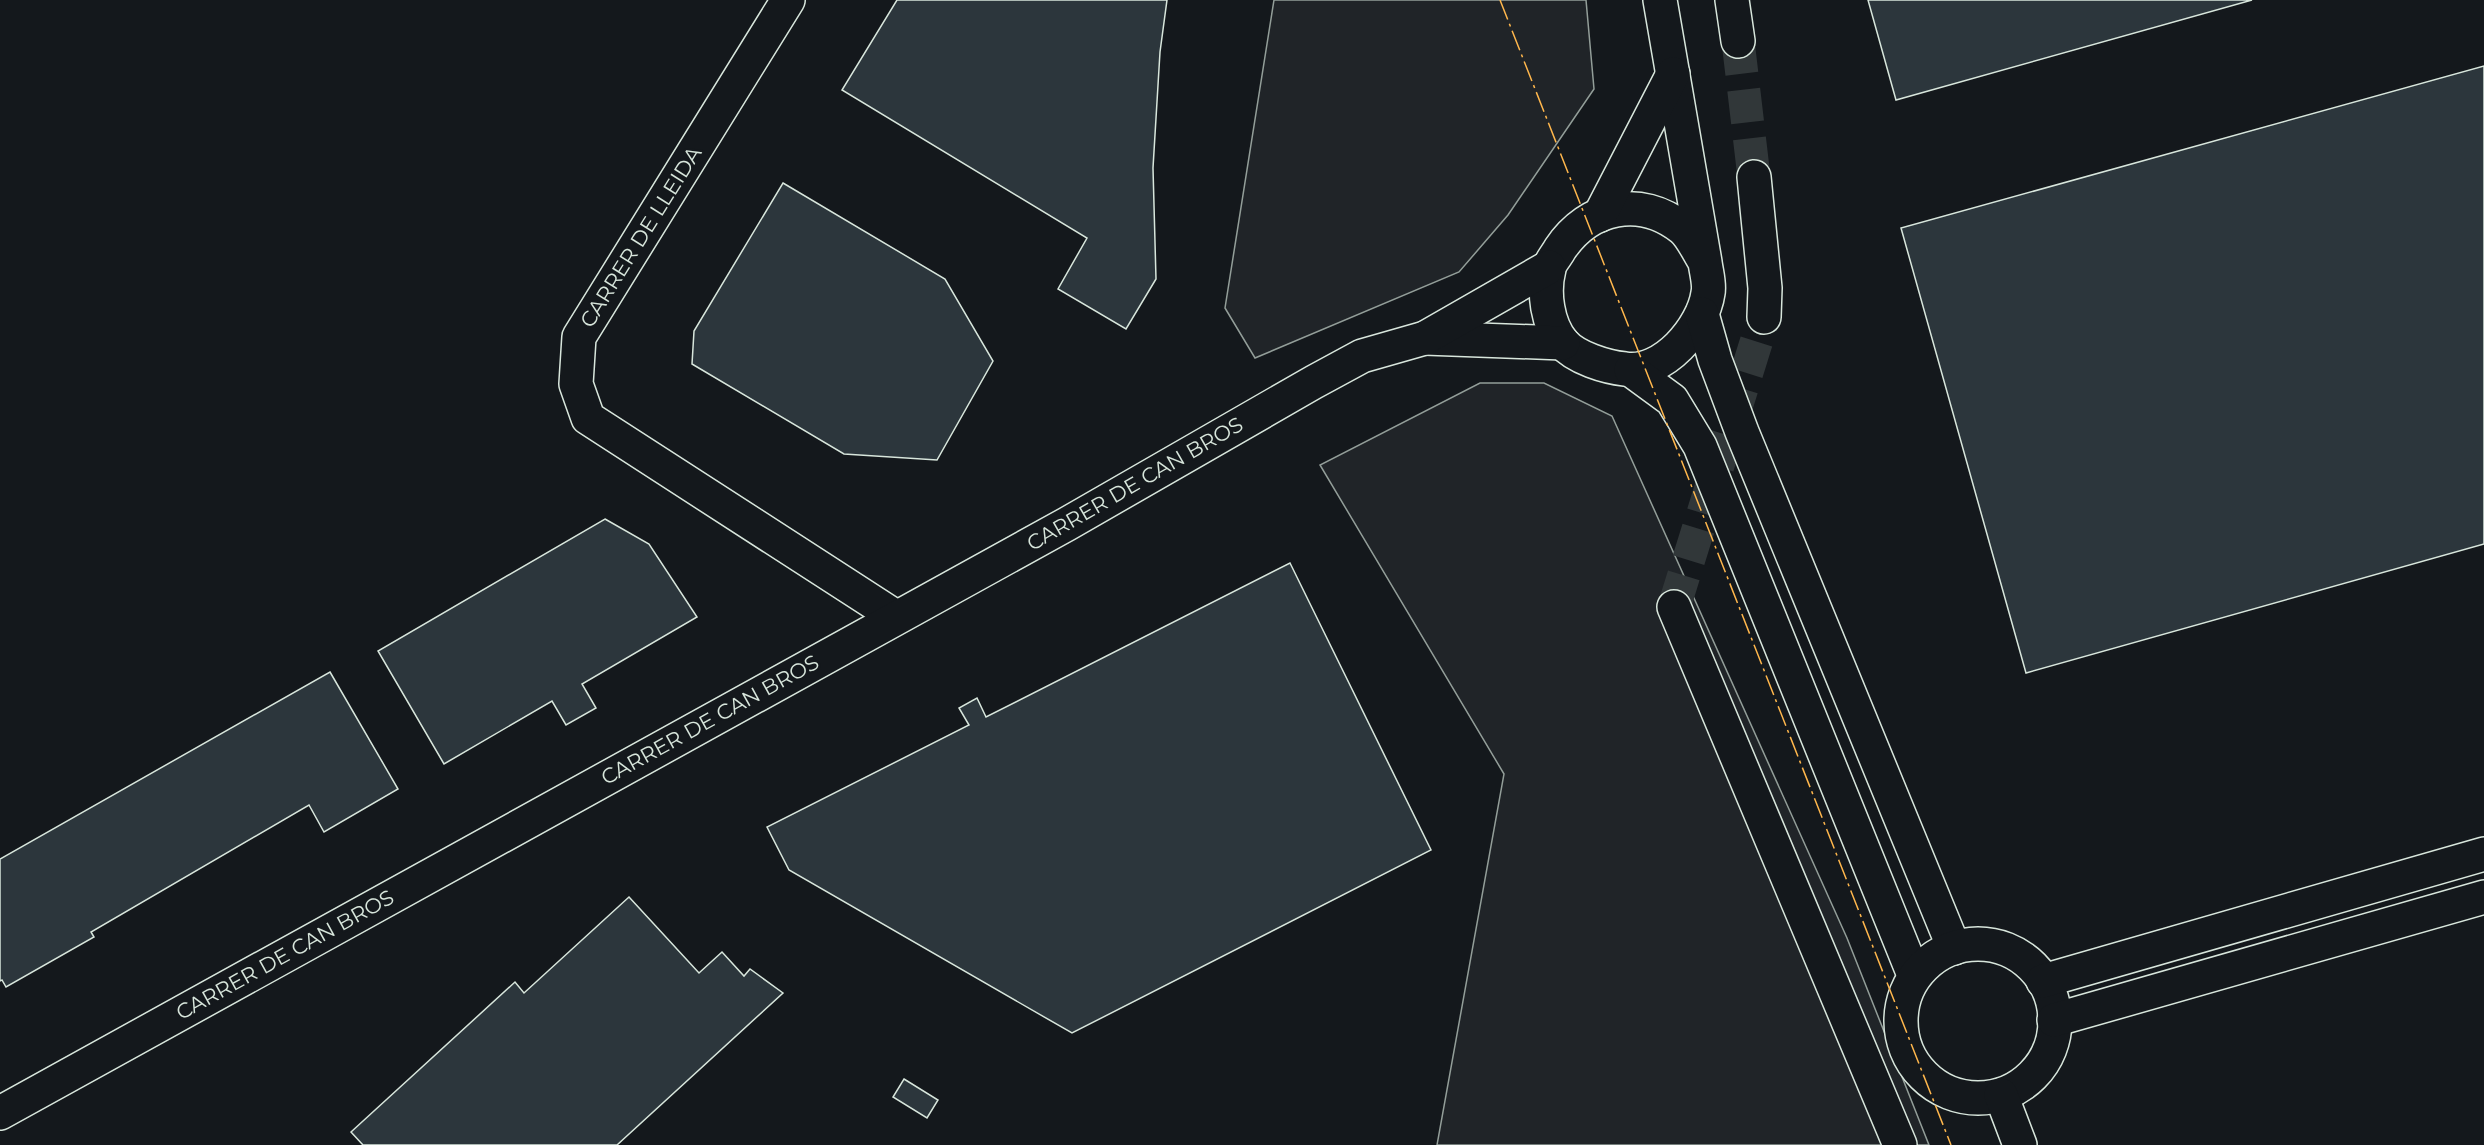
<svg xmlns="http://www.w3.org/2000/svg" width="2484" height="1145" viewBox="0 0 2484 1145" font-family="Montserrat,sans-serif">
<rect width="100%" height="100%" fill="#14181c"/>
<g fill="#202428" stroke="#939e99" stroke-width="1.5">
<path d="M1274,0H1586L1594,89L1508,215L1459,272L1255,358L1225,308Z"/>
<path d="M1480,383H1544L1612,416L1847,938L1929,1145H1437L1504,774L1320,465Z"/>
</g>
<g fill="#2c363c" stroke="#d8e6dc" stroke-width="1.5">
<path d="M897,0H1167L1160,52L1153,168L1156,279L1126,329L1058,289L1087,238L842,90Z"/>
<path d="M1868,0H2252L1896,100Z"/>
<path d="M2484,66V544L2026,673L1901,228Z"/>
<path d="M783,183L945,279L993,361L937,460L844,454L692,364L694,331Z"/>
<path d="M605,519L649,544L697,617L582,684L596,708L566,725L552,701L444,764L378,651Z"/>
<path d="M1290,563L1431,850L1072,1033L789,870L767,827L969,725L959,708L977,698L986,717Z"/>
<path d="M330,672L398,789L324,832L309,805L91,932L94,937L6,987L2,980L0,981V859Z"/>
<path d="M629,897L699,973L722,952L744,976L750,969L783,993L617,1145H363L351,1132L515,982L524,993Z"/>
<path d="M904,1079L938,1100L927,1118L893,1097Z"/>
</g>
<g fill="none" stroke-linecap="round" stroke-linejoin="round">
<g stroke="#313739" stroke-width="33" stroke-dasharray="33 16" stroke-linecap="butt">
<path d="M1738,41L1754,177"/>
<path d="M1674,607L1764,317"/>
</g>
<g stroke="#d8e6dc" stroke-width="36">
<g id="minor">
<path d="M788,0L579,337L576,384L588,418L896,617"/>
<path d="M1660,0L1705,262C1706,271 1710,284 1708,293C1703,328 1663,375 1625,369C1606,367 1576,358 1563,343C1547,324 1543,292 1549,269C1550,262 1557,255 1560,249C1589,206 1640,195 1682,228C1691,235 1698,251 1705,262"/>
<path d="M1732,0L1738,41"/>
<path d="M1754,177L1765,288L1764,317"/>
<path d="M1600,215L1673,74"/>
<path d="M1702,314L1715,360L1742,432L1954,948"/>
<path d="M1425,338L1563,343"/>
<path d="M1631,370L1672,400L1700,446L1914,975"/>
<path d="M1674,607L1900,1145"/>
<circle cx="1978" cy="1021" r="77"/>
<path d="M2043,981L2484,854"/>
<path d="M2054,1020L2484,897"/>
<path d="M2001,1095L2020,1145"/>
<path d="M0,1113L1067,524L1314,382L1362,356L1425,338L1549,267"/>
</g>
</g>
<use href="#minor" stroke="#14181c" stroke-width="33"/>
<path stroke="#ffb74d" stroke-width="1.5" stroke-dasharray="21 4.5 3 4.5" stroke-linecap="butt" d="M1500,0L1951,1145"/>
</g>
<g text-anchor="middle" stroke-width="4.5" stroke-linejoin="round" paint-order="stroke">
<g font-size="21" fill="#d8e6dc" stroke="#14181c">
<text transform="translate(641 237) rotate(-58)" y="7">CARRER DE LLEIDA</text>
<text transform="translate(1135 484) rotate(-30)" y="7">CARRER DE CAN BROS</text>
<text transform="translate(710 720) rotate(-29)" y="7">CARRER DE CAN BROS</text>
<text transform="translate(285 955) rotate(-29)" y="7">CARRER DE CAN BROS</text>
</g>
</g>
</svg>
